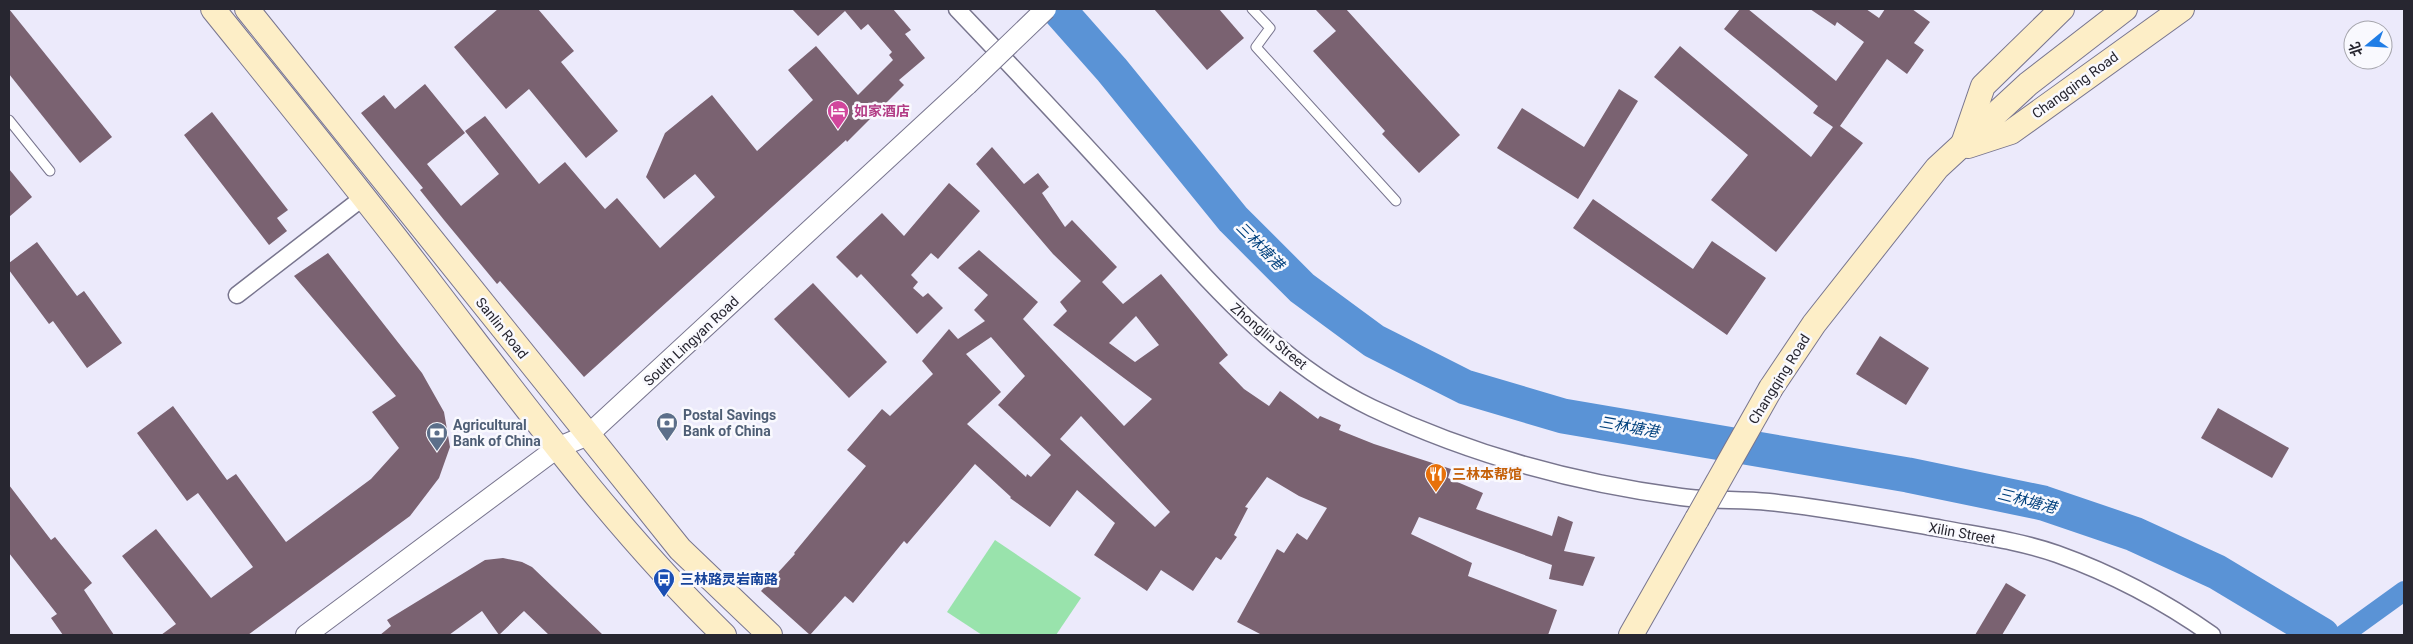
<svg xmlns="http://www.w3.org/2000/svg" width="2413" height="644" viewBox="0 0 2413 644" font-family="Roboto,'Noto Sans SC',sans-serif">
<rect width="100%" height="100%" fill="#eceafb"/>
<path fill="#99e3ac" d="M995,540L1081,598L1056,635H982L947,612Z"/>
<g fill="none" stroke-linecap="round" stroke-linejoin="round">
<path stroke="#5a93d6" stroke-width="20" d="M2343,635L2404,591"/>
<path stroke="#5a93d6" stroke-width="35" d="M1058,9L1112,70L1233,219L1302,288L1374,341L1465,387L1563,416L1908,475L2043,503L2134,534L2217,572L2322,635"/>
</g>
<g fill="#7a6271" fill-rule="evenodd">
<path d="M9,9L112,137L80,163L9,74Z"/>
<path d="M498,9H538L574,51L561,62L618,131L586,158L529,89L506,109L454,47Z"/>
<path d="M792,9H893L911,30L905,34L925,58L899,80L904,85L847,142L846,140L584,377L500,281L497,284L444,220L420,190L423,188L361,113L384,95L395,109L425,84L465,133L427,164L461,206L499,174L465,131L485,116L539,184L565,162L605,209L617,198L660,248L715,197L695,174L664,199L646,177L665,133L712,95L757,151L813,100L788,70L816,46L858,95L893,60L889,55L892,52L868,24L861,30L845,11L818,36Z"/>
<path d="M1154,9H1219L1244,38L1207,70Z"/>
<path d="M1315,9H1346L1460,135L1419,173L1382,134L1385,131L1313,51L1336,31Z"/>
<path d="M1740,9H1748L1836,81L1864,42L1837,22L1835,26L1810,9H1866L1879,18L1885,9H1912L1930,22L1914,43L1924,50L1907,74L1887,59L1840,126L1863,143L1776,252L1711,200L1748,155L1654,77L1680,46L1811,157L1833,127L1813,113L1818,106L1724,29Z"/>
<path d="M1619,89L1638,101L1578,199L1497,148L1522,108L1584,147Z"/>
<path d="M212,112L288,210L277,218L287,231L269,245L184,135Z"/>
<path d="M992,147L1024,184L1038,173L1049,187L1042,193L1065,227L1072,220L1117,267L1102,282L1123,304L1161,274L1228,355L1219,363L1244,389L1269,406L1280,391L1318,419L1320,416L1341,425L1339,430L1374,444L1451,469L1448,478L1483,493L1476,509L1552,536L1558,516L1573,522L1564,551L1595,557L1583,586L1549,579L1552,565L1419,517L1411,534L1472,563L1468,576L1557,610L1548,635H1262L1237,622L1277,549L1284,553L1297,533L1307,540L1327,508L1299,496L1267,477L1245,507L1248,508L1234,535L1237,537L1221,560L1216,557L1193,591L1161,570L1147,591L1094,555L1115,523L1077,490L1050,527L1010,498L1011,497L975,464L907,544L904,541L853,603L845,596L810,635L761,591L795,554L794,553L866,466L847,450L882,409L890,416L933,374L922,361L949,329L958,339L985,321L974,310L988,295L958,268L979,250L1038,302L1023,319L1124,426L1152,399L1053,325L1067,311L1060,302L1081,281L1053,254L976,164ZM1136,316L1159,345L1135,362L1109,343ZM991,337L1025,376L998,405L1051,455L1031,477L1027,474L1026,477L967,424L1001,392L966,354ZM1081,416L1170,512L1155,527L1060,439Z"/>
<path d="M9,169L32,197L9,217Z"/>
<path d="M949,183L980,211L938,259L931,253L911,275L918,282L913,288L923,297L928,293L943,308L917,334L861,274L857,278L836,257L882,213L904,236Z"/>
<path d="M1593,199L1693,269L1712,241L1766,278L1727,335L1573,228Z"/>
<path d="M37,242L77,296L84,291L122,343L87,368L53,321L49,324L9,270V263Z"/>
<path d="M328,253L422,373L444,412L450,447L439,478L410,516L248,635H161L176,624L122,556L156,529L211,598L253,567L198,493L187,501L137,433L173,406L227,480L236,474L286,542L371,479L399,448L372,412L396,396L294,276Z"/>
<path d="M813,283L887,362L849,398L774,319Z"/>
<path d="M1880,336L1929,368L1906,405L1856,374Z"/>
<path d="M2218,408L2289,448L2272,478L2201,438Z"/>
<path d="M9,485L51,540L55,537L92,583L84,590L114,635H63L51,618L57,614L9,553Z"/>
<path d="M503,558L522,562L532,567L603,635H549L524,611L499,635L482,611L449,635H380L391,626L387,620L485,560Z"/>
<path d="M2006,583L2026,595L2002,635H1975Z"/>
</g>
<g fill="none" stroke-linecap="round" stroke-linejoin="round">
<g stroke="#78758e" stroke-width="11">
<g id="service">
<path d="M1252,9L1270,28L1256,47L1396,201"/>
<path d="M9,120L50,171"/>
</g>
</g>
<g stroke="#78758e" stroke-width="19">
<g id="minor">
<path d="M957,9C1018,73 1078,137 1137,202C1208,280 1276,362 1372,408C1469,454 1575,483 1681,497C1710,501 1740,499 1769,502C1827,508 1885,519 1943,529C1981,536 2020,541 2057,554C2113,574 2164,601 2212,635"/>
<path d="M237,295L365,196"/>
</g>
</g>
<g stroke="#78758e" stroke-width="22">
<path id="tertiary" d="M306,635L557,448L588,435L967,85"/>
</g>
<g stroke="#78758e" stroke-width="26">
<g id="secondary">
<path d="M213,9C288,102 363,194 435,289C527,409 616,530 724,635"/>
<path d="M247,9L680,549L770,635"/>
<path d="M1963,144L1983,86L2062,9"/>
<path d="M1968,146L2011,132L2182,9"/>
<path d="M1771,388L1814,324L1937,168L2028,84L2125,9"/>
<path d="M1631,635L1697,519"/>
</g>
</g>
<use href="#service" stroke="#fff" stroke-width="9"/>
<use href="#minor" stroke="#fff" stroke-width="16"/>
<use href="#tertiary" stroke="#fff" stroke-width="20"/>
<use href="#secondary" stroke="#fdeec7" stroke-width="24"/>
<g stroke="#78758e" stroke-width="22" stroke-linecap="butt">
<path id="tertiary-bridge" d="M967,85L1046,9"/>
</g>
<g stroke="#78758e" stroke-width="26" stroke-linecap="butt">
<path id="secondary-bridge" d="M1697,519L1771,388"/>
</g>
<use href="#tertiary-bridge" stroke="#fff" stroke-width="20"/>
<use href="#secondary-bridge" stroke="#fdeec7" stroke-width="24"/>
</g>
<defs>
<g id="hotel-pin" transform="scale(1.125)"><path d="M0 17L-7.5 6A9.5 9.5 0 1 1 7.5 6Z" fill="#d1479c" stroke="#f9f9fe"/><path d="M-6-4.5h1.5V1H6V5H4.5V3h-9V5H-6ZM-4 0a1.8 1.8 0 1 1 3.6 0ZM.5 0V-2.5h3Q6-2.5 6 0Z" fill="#fff"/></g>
<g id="bank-pin" transform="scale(1.125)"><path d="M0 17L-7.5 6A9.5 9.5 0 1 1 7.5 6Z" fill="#5c6f8a" stroke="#f9f9fe"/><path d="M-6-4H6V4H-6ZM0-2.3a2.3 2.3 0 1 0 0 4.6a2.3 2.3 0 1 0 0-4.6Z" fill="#fff"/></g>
<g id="restaurant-pin" transform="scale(1.125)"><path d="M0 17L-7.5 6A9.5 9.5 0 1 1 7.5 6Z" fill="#e8710a" stroke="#f9f9fe"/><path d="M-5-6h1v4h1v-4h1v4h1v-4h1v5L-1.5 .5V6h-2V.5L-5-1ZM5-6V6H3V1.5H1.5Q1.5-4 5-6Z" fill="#fff"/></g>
<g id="bus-pin" transform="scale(1.125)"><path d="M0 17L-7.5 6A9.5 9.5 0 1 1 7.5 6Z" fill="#1a4fb4" stroke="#f9f9fe"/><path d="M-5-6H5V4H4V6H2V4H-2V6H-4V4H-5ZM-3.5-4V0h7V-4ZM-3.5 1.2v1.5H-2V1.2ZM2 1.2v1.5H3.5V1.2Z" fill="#fff"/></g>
</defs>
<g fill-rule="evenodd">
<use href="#hotel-pin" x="838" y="111"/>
<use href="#bank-pin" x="667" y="423"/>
<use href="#bank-pin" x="437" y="433"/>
<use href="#restaurant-pin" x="1436" y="474"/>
<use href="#bus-pin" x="664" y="579"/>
</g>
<g text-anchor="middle" stroke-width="5" stroke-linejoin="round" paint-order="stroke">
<g font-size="14" fill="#272630" stroke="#f9f9fe">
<text transform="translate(2075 85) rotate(-36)" y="5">Changqing Road</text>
<text transform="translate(502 328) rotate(51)" y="5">Sanlin Road</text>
<text transform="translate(1269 336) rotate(40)" y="5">Zhonglin Street</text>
<text transform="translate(691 341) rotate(-43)" y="5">South Lingyan Road</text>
<text transform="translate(1779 379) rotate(-58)" y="5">Changqing Road</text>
<text transform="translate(1962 533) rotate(10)" y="5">Xilin Street</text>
</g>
<g font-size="14" font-weight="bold" fill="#b23c85" stroke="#f9f9fe" text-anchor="start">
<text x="854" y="116">如家酒店</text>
</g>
<g font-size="14" font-weight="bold" fill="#4e5e75" stroke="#f9f9fe" text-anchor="start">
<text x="683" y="420">Postal Savings<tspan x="683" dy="16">Bank of China</tspan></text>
<text x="453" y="430">Agricultural<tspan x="453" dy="16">Bank of China</tspan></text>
</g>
<g font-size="14" font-weight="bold" fill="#c56008" stroke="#f9f9fe" text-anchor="start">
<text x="1452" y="479">三林本帮馆</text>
</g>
<g font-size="14" font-weight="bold" fill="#164399" stroke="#f9f9fe" text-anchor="start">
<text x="680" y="584">三林路灵岩南路</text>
</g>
<g font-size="15" font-style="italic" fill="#00407d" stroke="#f9f9fe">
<text transform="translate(1260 246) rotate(45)" y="5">三林塘港</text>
<text transform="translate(1629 427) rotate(10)" y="5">三林塘港</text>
<text transform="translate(2027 501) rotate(14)" y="5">三林塘港</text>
</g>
</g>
<rect width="2413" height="644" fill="none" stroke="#272630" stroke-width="20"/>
<g transform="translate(2368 45) rotate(252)"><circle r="24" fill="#f9f9fe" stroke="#a5a5ac"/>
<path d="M0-4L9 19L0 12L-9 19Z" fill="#207de6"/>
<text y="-8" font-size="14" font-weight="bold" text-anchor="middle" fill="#272630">北</text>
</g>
</svg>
